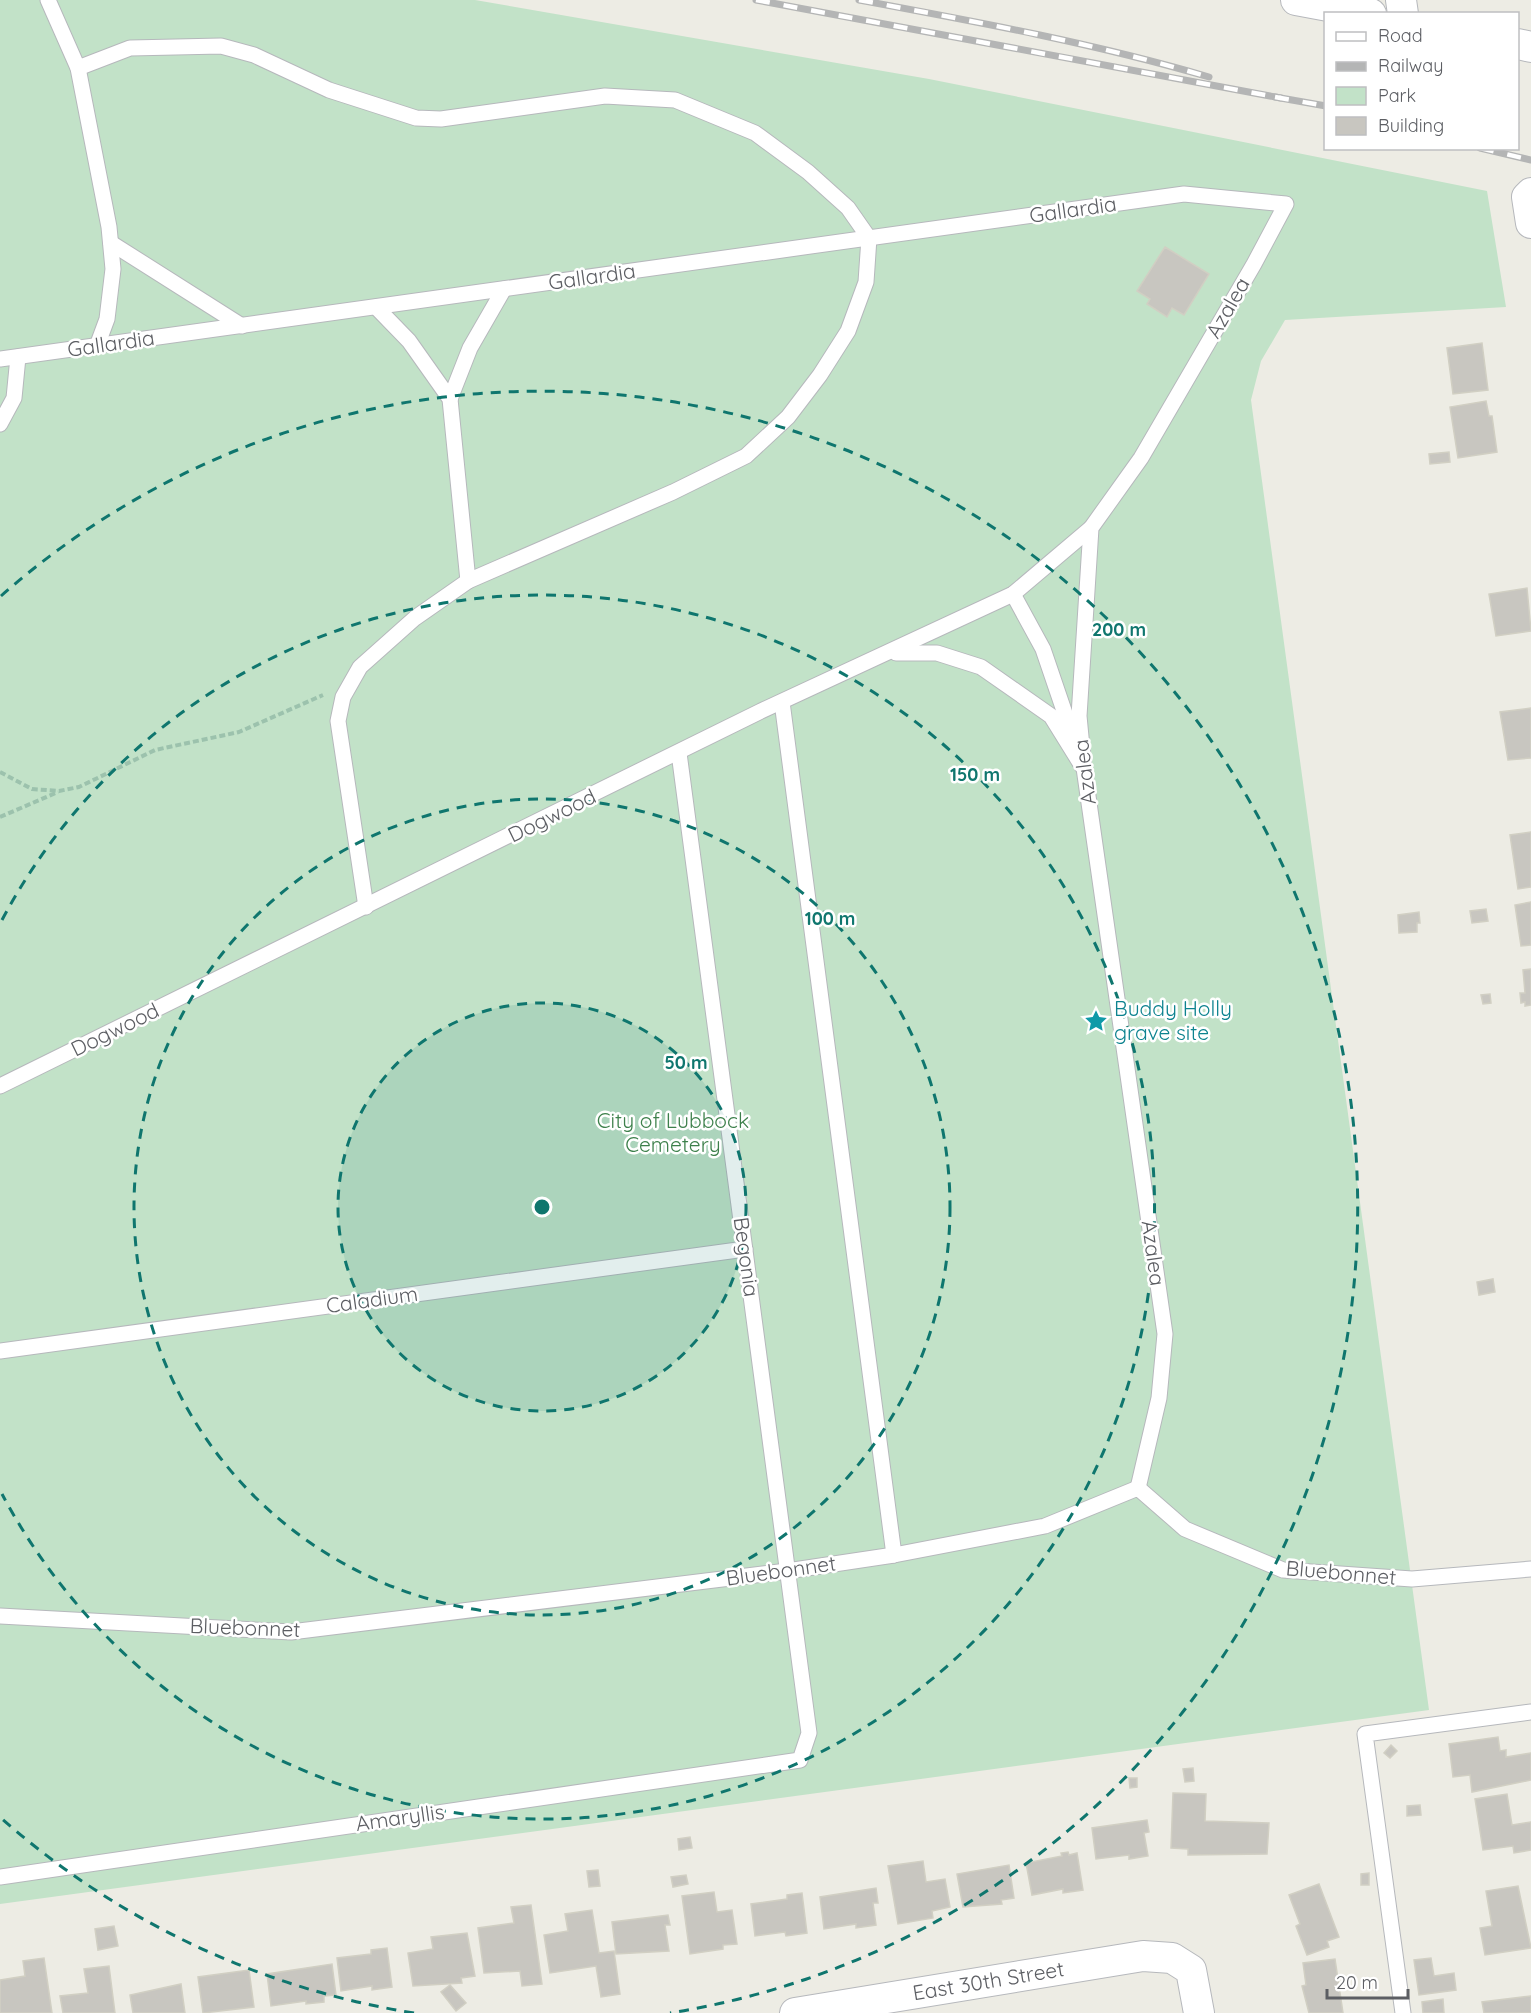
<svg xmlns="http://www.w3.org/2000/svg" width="1531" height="2013" viewBox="0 0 1531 2013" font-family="Quicksand,sans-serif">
<rect width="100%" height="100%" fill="#edece4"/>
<path fill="#c2e2c8" d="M0,0H475L929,79L1487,191L1506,307L1285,320L1261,361L1251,400L1429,1710L0,1904Z"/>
<g fill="#c8c6c0" stroke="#d1cfc3" stroke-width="1.5">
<path d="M1165,247L1209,274L1184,315L1172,308L1167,317L1147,304L1150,299L1137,291Z"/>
<path d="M1482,343L1488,390L1453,394L1447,348Z"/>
<path d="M1486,401L1489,416H1492L1497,452L1458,458L1450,407Z"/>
<path d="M1449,452L1450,462L1430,464L1429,454Z"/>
<path d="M1527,588L1531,631L1496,636L1489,594Z"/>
<path d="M1531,708V758L1508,760L1500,712Z"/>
<path d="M1531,832V887L1518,889L1510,835Z"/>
<path d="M1531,902V945L1521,946L1515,905Z"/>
<path d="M1486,909L1488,921L1472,923L1470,911Z"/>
<path d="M1419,912L1420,923H1417V932L1399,933L1398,915Z"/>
<path d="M1531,969V1005L1525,1006V1002L1521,1003L1520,993H1525L1523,970Z"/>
<path d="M1490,994L1491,1003L1483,1004L1481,995Z"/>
<path d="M1493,1279L1495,1292L1479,1295L1477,1282Z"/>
<path d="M1498,1737L1500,1751L1506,1750V1757L1531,1753V1780L1472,1792L1470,1775L1453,1777L1449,1744Z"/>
<path d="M1391,1745L1397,1751L1390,1758L1384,1753Z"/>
<path d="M1193,1768L1194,1781L1185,1782L1183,1769Z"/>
<path d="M1129,1778H1137V1787L1130,1788Z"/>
<path d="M1173,1793L1206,1794L1205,1821L1269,1823L1267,1854L1188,1855V1849L1171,1848Z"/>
<path d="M1507,1794L1512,1825L1531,1822V1850L1514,1853L1513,1846L1483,1850L1475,1799Z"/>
<path d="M1420,1805L1421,1815L1407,1816V1806Z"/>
<path d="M1147,1820L1149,1832L1144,1833L1148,1856L1129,1859V1855L1096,1859L1092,1828Z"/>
<path d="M690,1837L692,1848L679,1850L678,1839Z"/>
<path d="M1068,1852L1069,1855L1077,1853L1083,1890L1063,1893V1889L1032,1895L1026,1863L1062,1856L1061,1853Z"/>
<path d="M923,1861L926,1882L945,1879L950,1907L932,1911L933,1918L898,1924L888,1866Z"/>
<path d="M1009,1865L1014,1898L1001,1900L1002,1904L963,1907L957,1874Z"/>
<path d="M598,1870L600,1886L589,1887L587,1871Z"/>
<path d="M1369,1873V1885H1361V1874Z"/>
<path d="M686,1875L688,1884L673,1887L671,1877Z"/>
<path d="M1319,1884L1339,1937L1327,1941L1329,1947L1307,1955L1296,1926L1300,1924L1289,1895Z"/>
<path d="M1518,1886L1531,1948L1485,1955L1480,1928L1492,1926L1486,1891Z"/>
<path d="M876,1888L878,1903H873L876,1925L856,1928V1924L824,1929L820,1897Z"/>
<path d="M714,1892L717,1912L732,1910L737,1944L723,1945V1949L690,1954L682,1896Z"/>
<path d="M802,1893L807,1933L786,1936L785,1932L755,1936L751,1904L787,1899V1895Z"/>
<path d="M531,1905L542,1984L522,1986L520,1971L484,1973L478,1928L514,1923L511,1907Z"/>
<path d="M592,1910L599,1953L614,1951L620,1994L601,1997L596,1966L550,1973L544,1935L568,1931L565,1914Z"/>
<path d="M668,1915L670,1925H665L669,1951L616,1954L612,1922Z"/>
<path d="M114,1926L118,1946L98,1950L95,1929Z"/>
<path d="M467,1933L475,1976L461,1978L462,1983L413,1986L408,1953L433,1949L431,1937Z"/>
<path d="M387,1948L392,1987L372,1990V1986L341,1991L337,1958L371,1954V1950Z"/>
<path d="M44,1958L52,2013H0V1980L25,1976L23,1961Z"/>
<path d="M1431,1958L1434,1976L1454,1973L1456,1990L1419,1995L1414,1960Z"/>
<path d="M1335,1959L1343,2013H1309L1302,1986L1306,1985L1303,1963Z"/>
<path d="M332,1964L336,1995L324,1996V2002L306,2004V2001L271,2006L267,1974Z"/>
<path d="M109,1966L115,2013H63L60,1996L88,1993L84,1969Z"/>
<path d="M249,1970L254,2007L203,2013L198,1977Z"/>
<path d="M181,1984L185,2013H133L130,1995Z"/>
<path d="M450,1985L466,2003L456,2011L441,1992Z"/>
<path d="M1531,1996V2013H1484L1482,2002Z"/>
<path d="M1443,1999L1444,2013H1423L1422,2002Z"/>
</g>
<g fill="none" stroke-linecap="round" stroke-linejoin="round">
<g stroke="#b6b8bc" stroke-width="17">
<g id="lane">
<path d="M48,0L78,68L109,227L113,269L107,319L97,346"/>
<path d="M78,68L130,48L221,46L254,55L329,90L416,118L441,119L605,96L675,100L755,133L808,172L848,208L869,238L866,282L848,331L820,375L788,417L746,456L673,492L468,581L415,618L360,667L343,697L338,721L366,907"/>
<path d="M111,243L242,326"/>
<path d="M376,307L409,341L450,399L468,581"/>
<path d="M0,359L1184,194L1286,204L1254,264L1141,458L1091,528L1079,716L1084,768L1165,1334L1159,1398L1138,1488"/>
<path d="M450,399L470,348L504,289"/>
<path d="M0,424L14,398L18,357"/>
<path d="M1013,594L1043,649L1075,743"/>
<path d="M896,653H937L981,667L1051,716L1082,766"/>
<path d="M782,702L894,1555"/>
<path d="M0,1086L761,711L1013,594L1091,528"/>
<path d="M0,1351L745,1249"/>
<path d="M0,1616L291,1632L787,1571L894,1555L1045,1526L1138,1488L1185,1529L1283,1570L1412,1579L1531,1569"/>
<path d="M0,1877L800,1760L809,1733L679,753"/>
<path d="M1403,2013L1365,1734L1531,1712"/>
</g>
</g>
<g stroke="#b6b8bc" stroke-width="32">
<g id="street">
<path d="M1296,0L1371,14"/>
<path d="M1401,0L1403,14"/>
<path d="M1518,44L1531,47"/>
<path d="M1531,193L1527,197L1531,223"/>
<path id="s1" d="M795,2013L1143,1956L1172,1958L1191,1970L1199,2013"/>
</g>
</g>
<g stroke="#9cc2ad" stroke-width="4" stroke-dasharray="6 3" stroke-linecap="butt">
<path d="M0,772L32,789L59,791L79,787L155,750L239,732L323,695"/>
<path d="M0,817L58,792"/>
</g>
<use href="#lane" stroke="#fff" stroke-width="15"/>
<use href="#street" stroke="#fff" stroke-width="30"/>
<g stroke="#b4b5b5" stroke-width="7">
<g id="rail">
<path d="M756,0L1281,98"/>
<path d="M859,0C978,22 1093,43 1209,77"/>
<path d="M1275,97L1326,106"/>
<path d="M1480,148L1531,160"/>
</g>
</g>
<use href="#rail" stroke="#fff" stroke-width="4.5" stroke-dasharray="14" stroke-linecap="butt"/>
</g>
<circle cx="542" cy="1207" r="204" fill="#0f766e" fill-opacity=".12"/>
<g fill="none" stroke="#0f766e" stroke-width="3" stroke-dasharray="10 8">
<circle cx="542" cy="1207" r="204"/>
<circle cx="542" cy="1207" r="408"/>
<path d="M2 920A612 612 0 1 1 2 1494"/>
<path d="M414 2013A816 816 0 0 1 1 1818M1 596A816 816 0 1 1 670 2013"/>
</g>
<defs>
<g id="sight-bare" transform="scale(1.8)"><path d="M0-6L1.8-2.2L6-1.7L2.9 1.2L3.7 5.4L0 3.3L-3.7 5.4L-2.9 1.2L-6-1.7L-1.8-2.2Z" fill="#0f9aa8" stroke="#fff" stroke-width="2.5" paint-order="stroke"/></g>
</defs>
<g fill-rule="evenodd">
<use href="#sight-bare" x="1096" y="1021"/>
</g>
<g text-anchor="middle" stroke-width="5" stroke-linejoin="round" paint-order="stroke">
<g font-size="21" fill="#5c5e63" stroke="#fff">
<text transform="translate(1073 210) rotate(-8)" y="7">Gallardia</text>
<text transform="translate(592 277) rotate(-8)" y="7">Gallardia</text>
<text transform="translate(1228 308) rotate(-60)" y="7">Azalea</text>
<text transform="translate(111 344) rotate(-8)" y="7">Gallardia</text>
<text transform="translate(1085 772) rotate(-97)" y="7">Azalea</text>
<text transform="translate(552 816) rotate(-26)" y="7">Dogwood</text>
<text transform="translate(115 1030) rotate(-26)" y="7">Dogwood</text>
<text transform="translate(1153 1253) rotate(82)" y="7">Azalea</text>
<text transform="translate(746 1257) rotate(82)" y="7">Begonia</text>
<text transform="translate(372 1300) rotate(-8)" y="7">Caladium</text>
<text transform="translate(781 1571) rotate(-8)" y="7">Bluebonnet</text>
<text transform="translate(1341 1573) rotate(5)" y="7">Bluebonnet</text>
<text transform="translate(245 1628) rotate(2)" y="7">Bluebonnet</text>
<text transform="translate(400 1818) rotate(-8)" y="7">Amaryllis</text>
<text dy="7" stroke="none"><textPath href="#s1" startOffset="196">East 30th Street</textPath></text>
</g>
<g font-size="21" fill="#0d838f" stroke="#fff" text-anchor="start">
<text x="1114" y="1016">Buddy Holly<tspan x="1114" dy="24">grave site</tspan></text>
</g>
<g font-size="21" fill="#3d804b" stroke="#fff">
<text x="673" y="1128">City of Lubbock<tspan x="673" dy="24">Cemetery</tspan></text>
</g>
</g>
<circle cx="542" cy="1207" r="9" fill="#0f766e" stroke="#fff" stroke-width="3"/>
<g font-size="18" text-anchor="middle" font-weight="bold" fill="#0f766e" stroke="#fff" stroke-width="5" stroke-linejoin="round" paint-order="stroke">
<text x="1119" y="636">200 m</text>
<text x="975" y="781">150 m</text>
<text x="830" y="925">100 m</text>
<text x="686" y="1069">50 m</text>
</g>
<rect x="1324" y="12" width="195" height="138" fill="#ffffff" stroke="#bebfc1" stroke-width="1.5"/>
<rect x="1336" y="32" width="30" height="9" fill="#ffffff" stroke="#bebfc1" stroke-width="1.5"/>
<text x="1378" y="42" font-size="18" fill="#5c5e63">Road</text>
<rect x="1336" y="62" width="30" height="9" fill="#b4b5b5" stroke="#bebfc1" stroke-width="1.5"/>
<text x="1378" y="72" font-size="18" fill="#5c5e63">Railway</text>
<rect x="1336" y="87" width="30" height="18" fill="#c2e2c8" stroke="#bebfc1" stroke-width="1.5"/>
<text x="1378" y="102" font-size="18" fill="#5c5e63">Park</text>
<rect x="1336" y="117" width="30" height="18" fill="#c8c6c0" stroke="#bebfc1" stroke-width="1.5"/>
<text x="1378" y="132" font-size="18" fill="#5c5e63">Building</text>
<path d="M1327 1989v9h81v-9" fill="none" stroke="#5c5e63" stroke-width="3"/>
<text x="1336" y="1989" font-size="18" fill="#5c5e63" stroke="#ffffff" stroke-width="4.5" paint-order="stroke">20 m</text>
</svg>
